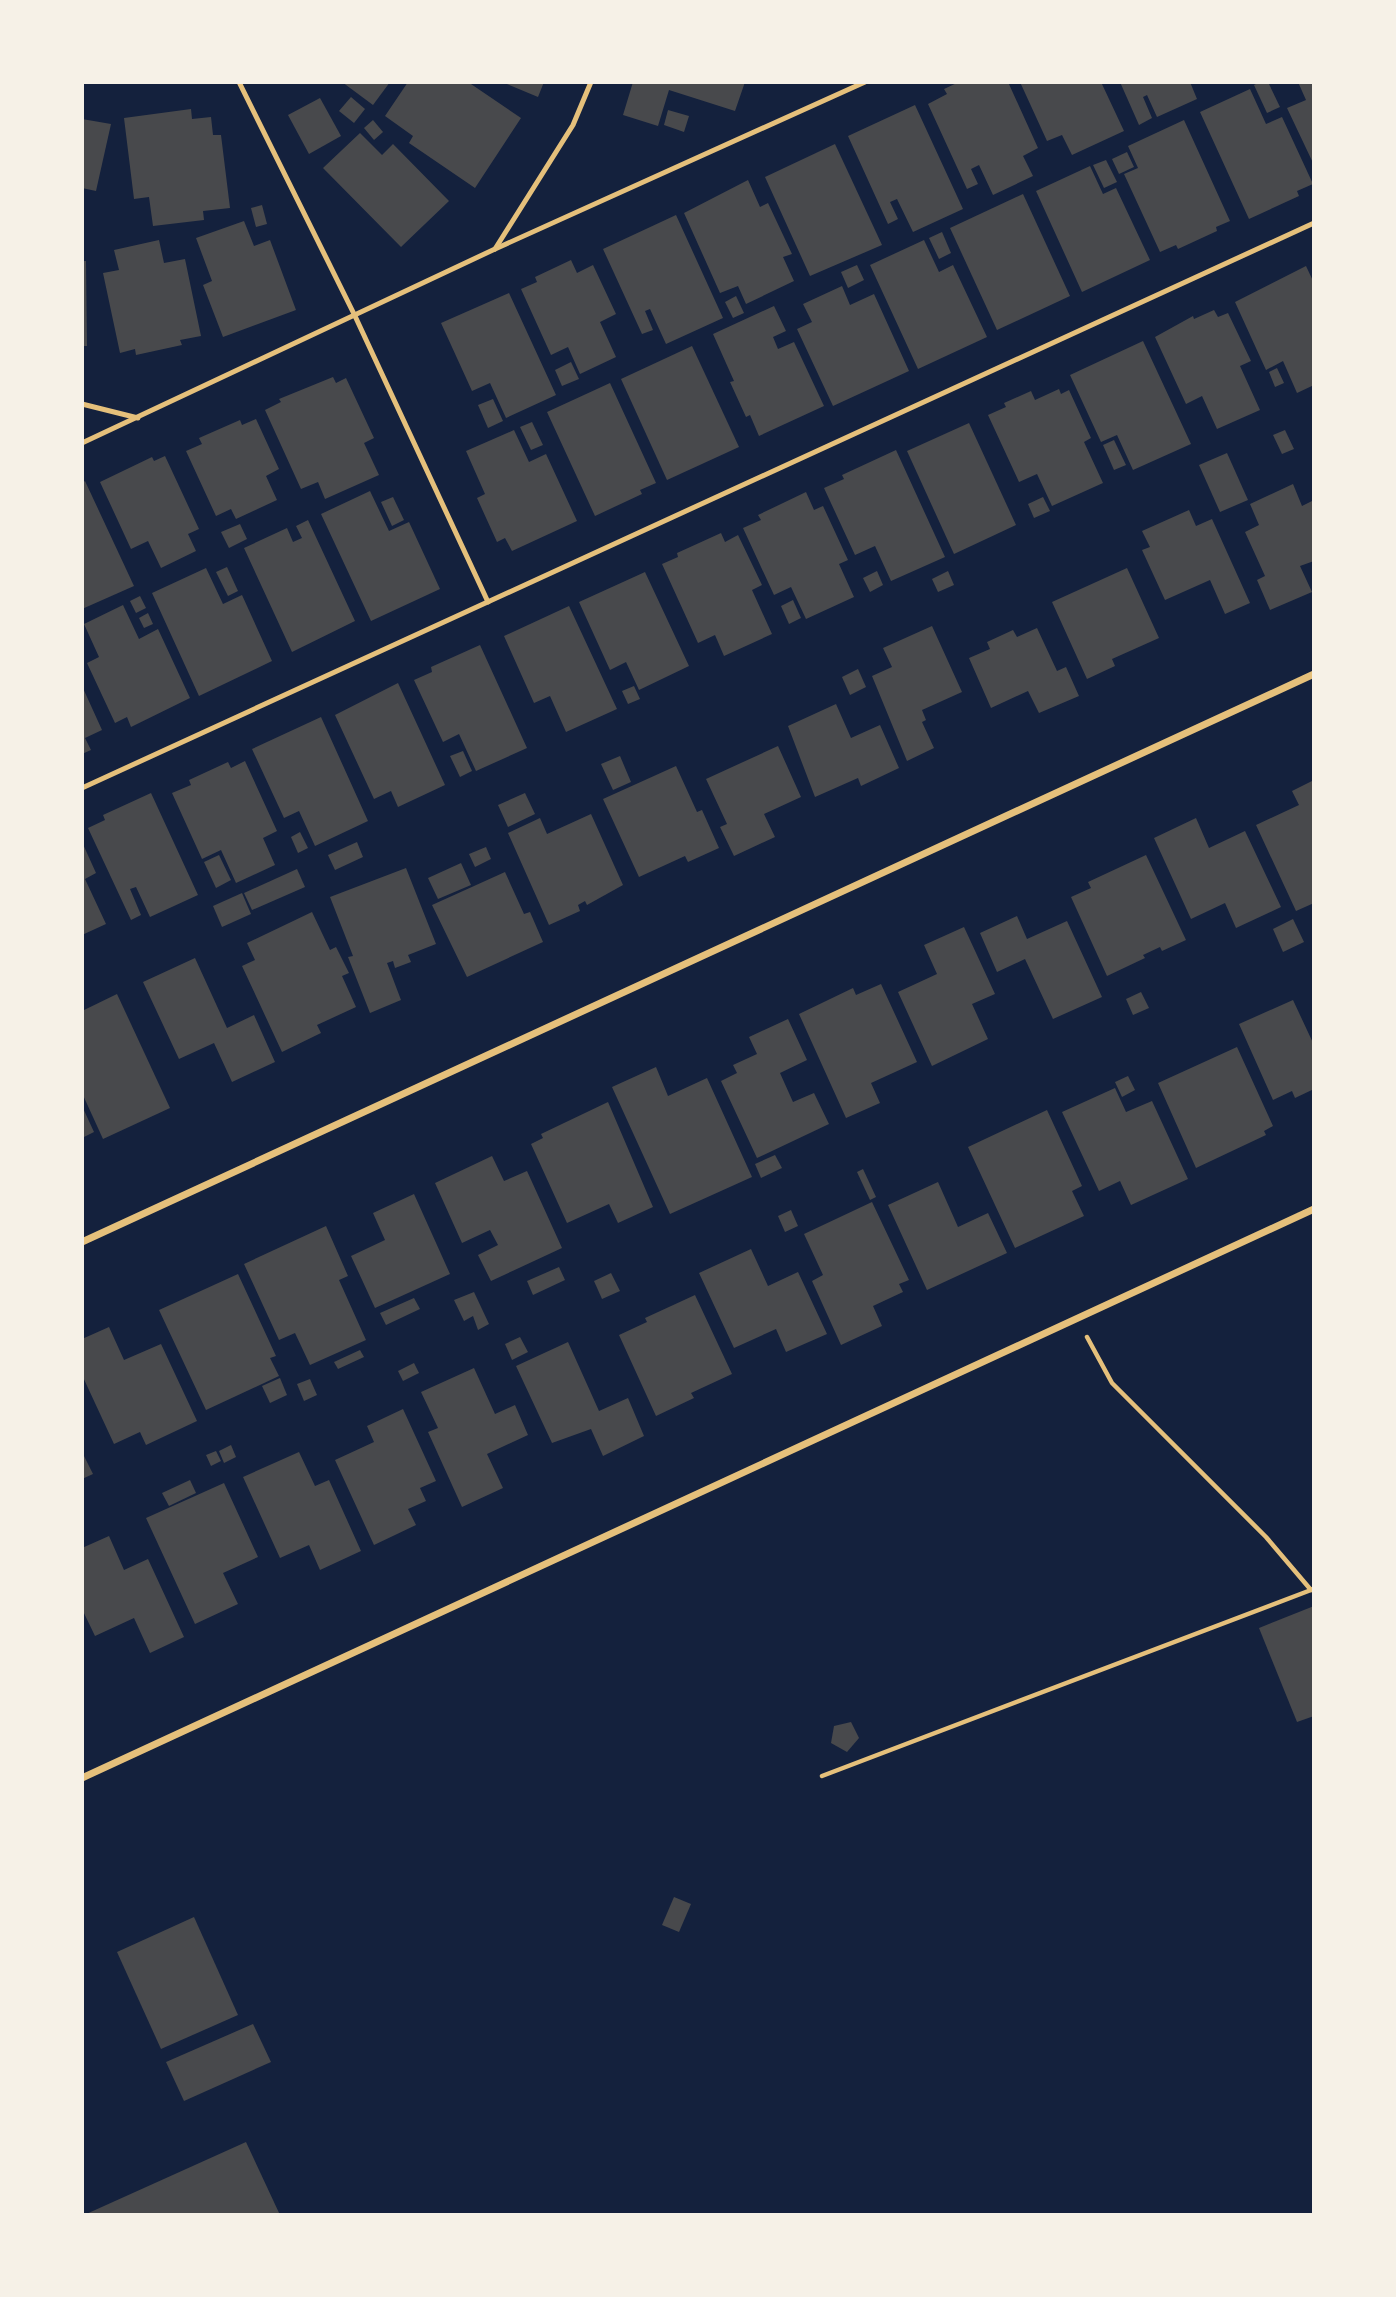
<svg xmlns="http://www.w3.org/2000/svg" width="1396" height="2297" viewBox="0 0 1396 2297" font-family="'Source Serif 4',serif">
<rect width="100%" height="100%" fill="#14213d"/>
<g fill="#48494c">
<path d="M342,82H390L373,105Z"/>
<path d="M408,82H468L521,118L475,188L409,143L413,136L385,116Z"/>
<path d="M502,82H544L538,97Z"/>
<path d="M633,82H745L735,111L669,90L658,126L623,115Z"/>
<path d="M959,82H1008L1038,148L1023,156L1033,176L993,195L979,165L971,169L978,184L967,189L928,104L947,94L944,89Z"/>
<path d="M1020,82H1101L1124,131L1072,155L1062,135L1047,141Z"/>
<path d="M1120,82H1190L1197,99L1157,117L1147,95L1143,97L1152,118L1139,125Z"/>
<path d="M1260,82H1268L1280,107L1267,113L1254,85Z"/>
<path d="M1298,82H1314V165L1287,108L1306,100Z"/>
<path d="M1250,89L1266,124L1282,117L1313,184L1297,191L1299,196L1249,219L1200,112Z"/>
<path d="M351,97L365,109L354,123L339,111Z"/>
<path d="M320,98L341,136L309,154L288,115Z"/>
<path d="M915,105L963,209L913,232L897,199L890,202L898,219L888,224L848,136Z"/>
<path d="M191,109L192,119L211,117L213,135H221L230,208L203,211L204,220L153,226L149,197L134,199L124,118Z"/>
<path d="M668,110L689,116L684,132L664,125Z"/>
<path d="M82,119L111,124L96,191L82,188Z"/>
<path d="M373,120L383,132L374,140L364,128Z"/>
<path d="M1184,120L1230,221L1216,227L1217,231L1178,249L1176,245L1160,252L1124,174L1138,168L1128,146Z"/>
<path d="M360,133L382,155L393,144L449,201L401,247L323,168Z"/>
<path d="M835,144L882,245L810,276L765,177Z"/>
<path d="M1127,152L1134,167L1119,174L1112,159Z"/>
<path d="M1106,160L1117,182L1104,188L1093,165Z"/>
<path d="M1090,166L1103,194L1116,188L1150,260L1082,292L1036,191Z"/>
<path d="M748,180L760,207L768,203L792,254L783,257L794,281L746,304L738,286L720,293L684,213Z"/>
<path d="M1023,194L1070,296L997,330L950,228Z"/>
<path d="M262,205L267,224L256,227L251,208Z"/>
<path d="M676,215L723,318L666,344L650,309L645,311L653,330L642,334L603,249Z"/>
<path d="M244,221L254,246L270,240L296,310L223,337L203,285L212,281L196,238Z"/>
<path d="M942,232L951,253L939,259L929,238Z"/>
<path d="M159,240L164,263L185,259L201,336L180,340L182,345L136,355L135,349L120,353L103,273L119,270L114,250Z"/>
<path d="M924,240L939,272L953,265L987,337L918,369L870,265Z"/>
<path d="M571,260L577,273L593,265L616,314L600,322L616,357L580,374L568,347L551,355L521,289L537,282L535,277Z"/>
<path d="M82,261H86L87,346H82Z"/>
<path d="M857,265L864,280L848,288L841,272Z"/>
<path d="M1306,266L1314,283V385L1297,393L1283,361L1266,370L1235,302Z"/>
<path d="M842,286L850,305L874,294L909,371L833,406L797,329L812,322L803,304Z"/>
<path d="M509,293L556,395L506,418L490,383L472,391L441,323Z"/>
<path d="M736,296L744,313L733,318L725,302Z"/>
<path d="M774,306L786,331L773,337L778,349L794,342L824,406L759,436L750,415L746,417L730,382L734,381L713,334Z"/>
<path d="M1214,310L1218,317L1228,313L1251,361L1240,366L1260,410L1217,429L1202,396L1186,404L1155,337L1193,316L1194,319Z"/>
<path d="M1143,341L1191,444L1133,470L1117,435L1101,442L1070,375Z"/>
<path d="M692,346L739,447L667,480L621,379Z"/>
<path d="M571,362L579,379L562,386L555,370Z"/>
<path d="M1277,368L1284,383L1275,387L1269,372Z"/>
<path d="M333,377L336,383L346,378L374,438L364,443L379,475L325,499L318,482L301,489L265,410L281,402L279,399Z"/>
<path d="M610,383L656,483L640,490L642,494L595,516L547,412Z"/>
<path d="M1059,389L1061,394L1069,390L1091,438L1084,442L1103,483L1052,506L1037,474L1019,482L988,415L1006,407L1004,403L1031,391L1035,400Z"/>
<path d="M493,399L503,421L488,428L478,405Z"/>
<path d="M256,419L279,469L266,476L277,500L236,519L231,509L216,516L186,451L202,444L199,438L240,420L242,425Z"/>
<path d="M532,422L543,445L531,450L520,427Z"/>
<path d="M969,423L1016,525L954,554L907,451Z"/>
<path d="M514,430L529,462L546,454L577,521L512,551L505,538L497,542L477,498L485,494L466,451Z"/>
<path d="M1285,430L1294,449L1282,454L1273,435Z"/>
<path d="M1114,440L1126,465L1114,470L1103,445Z"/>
<path d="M896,450L945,557L891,581L875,546L855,555L824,488L844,479L842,475Z"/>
<path d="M1227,453L1248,500L1220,512L1199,465Z"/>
<path d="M165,456L199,529L188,534L196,551L161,568L148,541L131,549L100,482L152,457L154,461Z"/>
<path d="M85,481L134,586L82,609V483Z"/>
<path d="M1293,484L1302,506L1314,500V561L1300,566L1312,592L1270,610L1257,580L1265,576L1245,532L1259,525L1250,504Z"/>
<path d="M370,491L389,531L409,522L440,589L371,621L321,514Z"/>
<path d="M806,492L814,510L823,506L848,560L839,564L854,597L806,619L791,587L774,595L743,528L761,520L758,515Z"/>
<path d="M393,497L404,520L392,526L381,502Z"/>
<path d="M1043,497L1050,511L1034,518L1028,504Z"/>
<path d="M1189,510L1196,526L1212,519L1250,603L1225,614L1210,580L1165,600L1142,550L1150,547L1142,531Z"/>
<path d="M308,520L355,621L292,652L244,548L287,528L293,542L302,538L296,526Z"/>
<path d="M240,524L247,539L229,548L221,532Z"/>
<path d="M721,533L725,542L738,535L762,585L752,590L772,634L724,656L715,635L698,643L662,564L678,557L677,553Z"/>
<path d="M227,567L238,591L228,596L216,572Z"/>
<path d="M206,568L223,604L242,595L272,661L199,696L152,593Z"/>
<path d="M1127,568L1159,638L1112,659L1115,666L1087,679L1052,602Z"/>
<path d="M877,571L883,585L870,592L863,578Z"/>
<path d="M948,571L954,585L938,592L932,579Z"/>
<path d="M645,572L689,666L639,690L626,662L610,670L579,602Z"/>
<path d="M140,596L146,608L136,613L130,601Z"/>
<path d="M793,600L801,618L789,624L781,606Z"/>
<path d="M123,605L139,639L158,629L190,698L131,727L127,717L115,723L87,663L99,657L84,624Z"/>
<path d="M569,606L617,709L566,732L550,696L534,703L504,636Z"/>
<path d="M148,613L153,624L144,628L139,618Z"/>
<path d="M932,626L962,692L922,710L926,720L922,722L934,748L907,761L872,676L892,667L883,648Z"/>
<path d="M1037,628L1057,671L1066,667L1079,696L1039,713L1028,691L991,708L969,658L990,649L987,642L1013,630L1017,637Z"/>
<path d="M480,645L527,748L476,771L459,734L443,742L414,680L432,672L431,667Z"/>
<path d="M858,669L866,687L850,695L842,677Z"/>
<path d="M398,683L445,785L398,807L391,791L374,799L335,715Z"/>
<path d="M82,686L102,730L85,738L91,750L82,754Z"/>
<path d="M634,686L640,699L628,704L622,691Z"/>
<path d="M836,704L851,738L880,725L899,768L861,786L858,778L815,797L788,726Z"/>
<path d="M321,717L368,821L315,846L299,811L284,818L252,749Z"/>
<path d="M778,746L801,797L764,814L775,837L734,856L720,827L727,824L706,779Z"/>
<path d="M463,751L472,771L460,777L450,756Z"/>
<path d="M620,756L631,782L613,790L601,764Z"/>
<path d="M245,761L277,831L263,838L275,865L236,883L221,850L202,859L172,793L191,785L189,780L228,762L231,768Z"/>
<path d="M676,766L697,812L702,810L719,848L688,862L685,856L639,877L603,799Z"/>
<path d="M1314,780V903L1296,911L1256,825L1299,805L1292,791Z"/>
<path d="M151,793L198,895L150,917L136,887L130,889L141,915L131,920L88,828L105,820L103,815Z"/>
<path d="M525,793L535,814L508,827L498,805Z"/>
<path d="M591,814L623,885L587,905L585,901L578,905L580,911L549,925L508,833L540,818L547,834Z"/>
<path d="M1196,818L1209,848L1245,831L1281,907L1236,928L1225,903L1191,919L1154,838Z"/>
<path d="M300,832L308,848L298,853L291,837Z"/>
<path d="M82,842L96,873L85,879L106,924L82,935Z"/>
<path d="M357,842L363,857L335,870L328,855Z"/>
<path d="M486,847L491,859L475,867L469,854Z"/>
<path d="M219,855L231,880L216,888L204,862Z"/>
<path d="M1146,855L1186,940L1162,951L1160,947L1143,955L1145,958L1107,976L1071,897L1091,888L1088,882Z"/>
<path d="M461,863L471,885L438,899L428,878Z"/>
<path d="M406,868L436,944L408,955L411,962L395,968L393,961L387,963L401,1000L370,1013L348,957L353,956L330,897Z"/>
<path d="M297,869L305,887L252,910L244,893Z"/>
<path d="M505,872L524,914L530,912L543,942L467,977L432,905Z"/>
<path d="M242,893L251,914L222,927L213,906Z"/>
<path d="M312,912L330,950L336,947L349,973L342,976L356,1007L317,1025L321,1033L282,1052L242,966L255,960L247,943Z"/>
<path d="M1017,916L1027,939L1067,921L1102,997L1053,1019L1025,959L997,972L980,933Z"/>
<path d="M1293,919L1304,942L1283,952L1273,929Z"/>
<path d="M964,927L995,994L972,1004L988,1039L932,1066L898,992L937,974L924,945Z"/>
<path d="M195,958L227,1028L254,1015L275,1062L232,1082L214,1043L179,1059L143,982Z"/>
<path d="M881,984L917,1062L871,1083L880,1103L846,1118L799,1014L853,988L856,995Z"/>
<path d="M1141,992L1149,1008L1133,1015L1126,999Z"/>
<path d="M117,994L170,1108L103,1139L82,1093V1011Z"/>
<path d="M1293,1000L1314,1045V1089L1295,1098L1292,1091L1273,1100L1239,1024Z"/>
<path d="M788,1019L807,1060L780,1073L793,1102L814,1093L829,1124L757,1158L721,1081L737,1073L733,1065L757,1054L749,1037Z"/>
<path d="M1237,1047L1273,1126L1264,1131L1266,1135L1196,1168L1158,1083Z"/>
<path d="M656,1067L668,1096L707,1078L752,1177L670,1214L612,1087Z"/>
<path d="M1128,1076L1135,1090L1122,1097L1115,1082Z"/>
<path d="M1115,1088L1126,1112L1152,1101L1188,1179L1131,1205L1120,1181L1099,1191L1062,1112Z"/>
<path d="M608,1102L653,1207L618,1223L609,1204L567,1223L531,1144L543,1138L541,1134Z"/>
<path d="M82,1106L94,1132L82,1138Z"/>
<path d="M1047,1110L1082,1186L1072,1191L1084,1216L1015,1248L968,1147Z"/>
<path d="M775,1155L782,1168L761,1178L755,1164Z"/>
<path d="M492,1156L504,1181L527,1171L562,1248L491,1281L478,1255L498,1245L490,1230L462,1243L435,1183Z"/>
<path d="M863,1169L876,1197L870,1200L857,1172Z"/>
<path d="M938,1182L958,1227L988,1213L1007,1253L927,1290L888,1205Z"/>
<path d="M414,1194L450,1274L375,1308L351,1256L385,1240L373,1213Z"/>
<path d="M872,1202L909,1280L899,1284L903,1292L873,1306L882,1326L841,1345L812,1281L823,1275L804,1234Z"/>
<path d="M791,1210L798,1226L785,1232L778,1216Z"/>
<path d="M326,1226L348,1276L339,1280L366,1340L310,1365L295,1333L279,1340L244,1264Z"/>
<path d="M751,1249L768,1286L798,1272L827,1334L786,1352L776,1329L734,1348L699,1273Z"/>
<path d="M559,1267L565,1280L533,1295L527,1281Z"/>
<path d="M611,1273L620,1291L602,1299L594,1281Z"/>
<path d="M238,1274L276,1356L270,1358L279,1376L206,1410L159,1310Z"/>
<path d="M474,1292L489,1324L478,1330L473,1316L464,1321L454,1300Z"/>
<path d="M695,1295L732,1374L691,1393L694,1398L656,1416L619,1335L647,1322L645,1318Z"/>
<path d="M414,1298L420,1309L386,1325L380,1313Z"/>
<path d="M109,1327L124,1360L161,1344L197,1421L146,1445L140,1432L114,1444L82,1375V1339Z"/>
<path d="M520,1337L528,1352L512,1360L505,1344Z"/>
<path d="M568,1342L599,1411L628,1398L644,1436L603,1456L591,1429L552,1443L516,1366Z"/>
<path d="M360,1350L364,1357L338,1369L334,1362Z"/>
<path d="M414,1363L419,1373L403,1381L398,1371Z"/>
<path d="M474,1368L495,1414L515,1405L528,1435L487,1454L503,1488L462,1507L428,1432L438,1428L421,1392Z"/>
<path d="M280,1378L287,1395L270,1403L262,1386Z"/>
<path d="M310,1379L317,1395L304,1401L297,1384Z"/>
<path d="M403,1409L436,1481L420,1488L426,1501L408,1509L416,1525L374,1545L335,1460L374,1442L367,1426Z"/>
<path d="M231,1445L236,1457L224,1463L219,1451Z"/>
<path d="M216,1451L221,1461L211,1466L206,1455Z"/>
<path d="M82,1452L93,1474L82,1479Z"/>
<path d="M299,1452L315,1486L329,1480L361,1551L320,1570L309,1545L280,1558L243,1477Z"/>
<path d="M190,1480L196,1493L169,1506L162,1493Z"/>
<path d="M224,1483L258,1557L223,1573L238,1604L195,1624L146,1518Z"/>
<path d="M109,1536L124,1570L148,1559L184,1637L150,1653L134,1618L95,1636L82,1609V1548Z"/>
<path d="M1314,1606V1716L1297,1722L1259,1628Z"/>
<path d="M851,1722L859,1738L847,1752L831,1743L834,1726Z"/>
<path d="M674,1897L691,1904L679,1932L662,1925Z"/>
<path d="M194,1917L238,2015L161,2049L117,1952Z"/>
<path d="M253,2024L271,2062L184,2101L166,2062Z"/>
<path d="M246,2142L280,2215H84Z"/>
</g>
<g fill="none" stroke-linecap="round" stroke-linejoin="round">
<g stroke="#e5c07b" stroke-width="4.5">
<path d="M1087,1337L1112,1383L1266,1537L1311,1590L1314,1589"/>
<path d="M822,1776L1311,1590"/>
</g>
<g stroke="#e5c07b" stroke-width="5">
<path d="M239,82L355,316L488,602"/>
<path d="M495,249L573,125L591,82"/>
<path d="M82,404L138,418"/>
<path d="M82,443L495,249L865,82"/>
<path d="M82,788L1314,223"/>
</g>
<g stroke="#e5c07b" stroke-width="7">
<path d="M82,1242L1314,674"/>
<path d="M82,1778L1314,1209"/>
</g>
</g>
<rect width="1396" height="2297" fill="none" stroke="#f6f1e7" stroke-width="168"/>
</svg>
